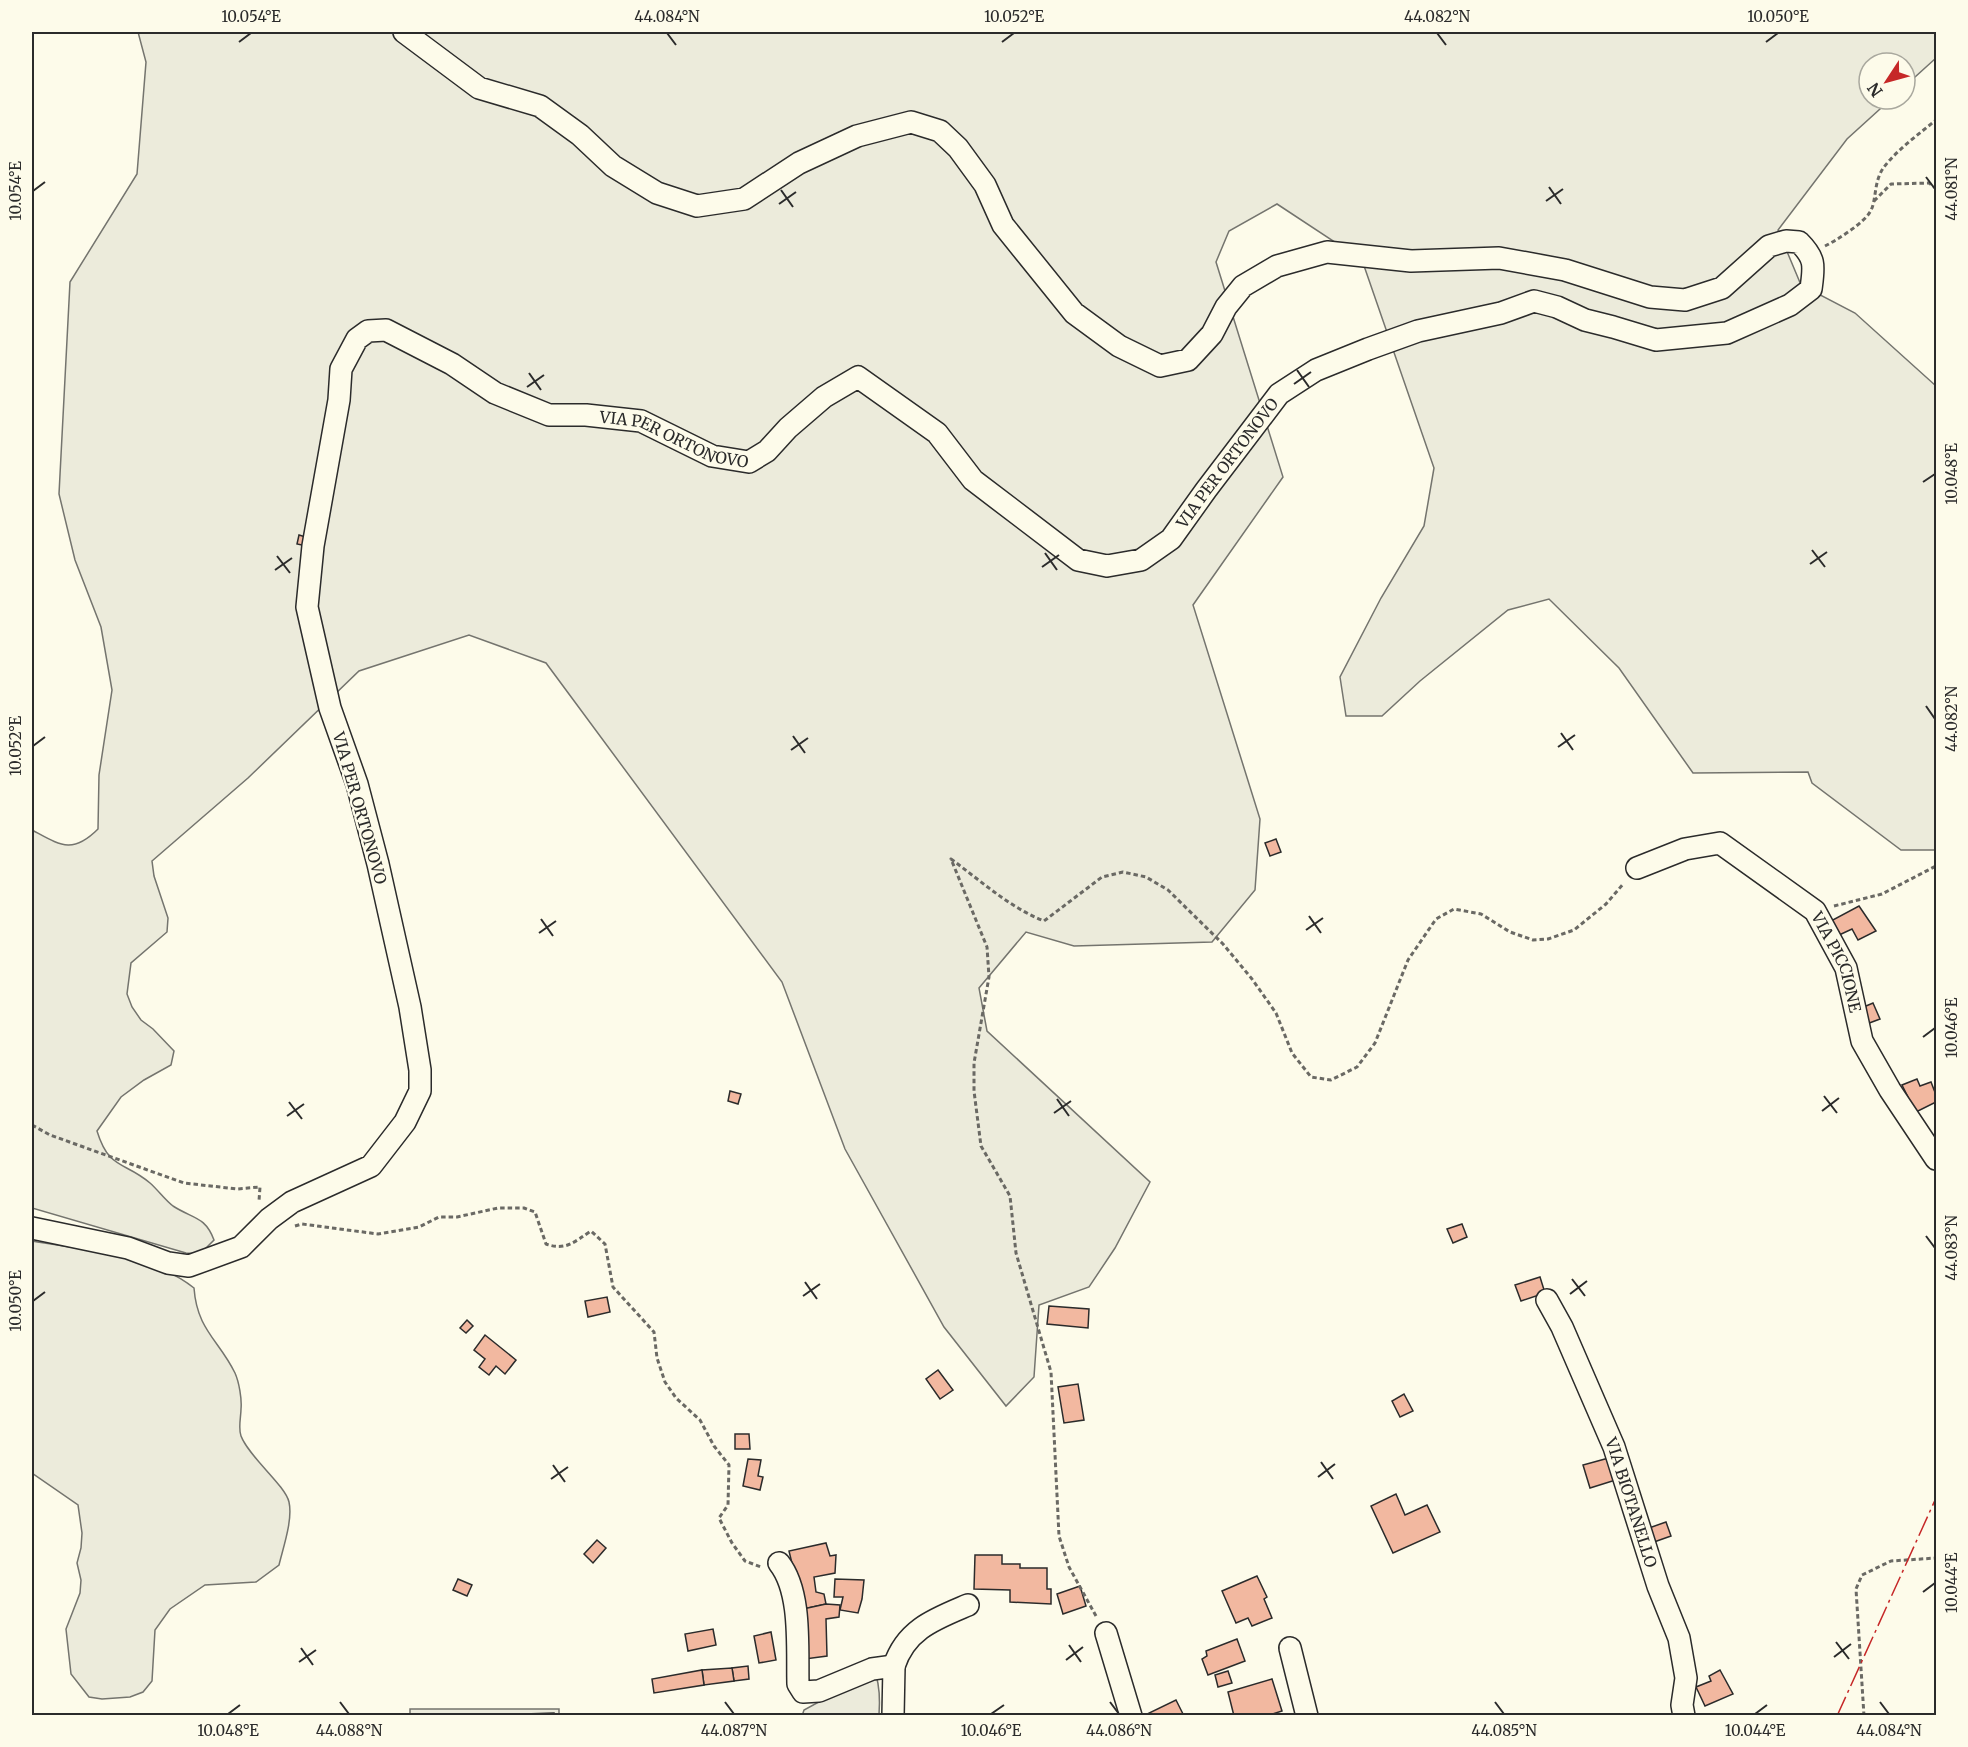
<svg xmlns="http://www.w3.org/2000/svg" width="1968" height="1747" viewBox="0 0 1968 1747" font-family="Merriweather,serif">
<rect width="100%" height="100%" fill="#fdfbea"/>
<g fill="#ecebdb" stroke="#74746e" stroke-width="1.5">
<path d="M138,32H1936V58L1905,86V63H1869V99H1891L1847,139L1778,230L1801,285L1855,313L1936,386V850H1901L1812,783L1808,772L1693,773L1619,668L1549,599L1508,610L1420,681L1382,716H1346L1340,677L1381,598L1424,526L1434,468L1362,260L1277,204L1229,231L1216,262L1283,477L1193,605L1260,819L1255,890L1212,942L1074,946L1026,932L979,988L987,1031L1150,1182L1115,1248L1089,1287L1039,1305L1034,1377L1006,1406L944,1327L845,1149L782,982L546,663L469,635L359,671L248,778L152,861L154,876L168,918L167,932L131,963L127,994L132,1007L141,1020L153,1029L174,1051L171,1065L144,1080L121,1097L97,1131C109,1170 124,1161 150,1183C158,1190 165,1200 173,1206C193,1219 205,1216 214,1240L200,1254L186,1253L32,1208V830C60,845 72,855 98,829L99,775L112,690L101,627L75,560L59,494L70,282L137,174L146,62Z"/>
<path d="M32,1241C84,1250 150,1253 194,1288C197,1330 219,1340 235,1373C239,1382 242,1399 241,1409C241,1417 238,1428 241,1436C249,1457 285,1485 289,1502C293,1520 283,1548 279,1565L256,1582L205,1585L170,1609L155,1630L152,1681L143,1692L130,1697L102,1699L89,1697L71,1674L66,1629L80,1593L81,1580L77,1563L81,1548L82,1533L78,1505L32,1473Z"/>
<path d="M868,1675H876C880,1688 880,1701 879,1715L802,1716L804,1710Z"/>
<path d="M410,1709H559V1715L410,1716Z"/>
</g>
<g fill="#f2b8a0" stroke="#2b2b2b" stroke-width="1.5">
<path d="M299,535L309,538L307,546L297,544Z"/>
<path d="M1276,839L1281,852L1270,856L1265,843Z"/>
<path d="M1859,906L1876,931L1858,940L1852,929L1837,936L1829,922Z"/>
<path d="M1873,1003L1880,1019L1864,1025L1859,1009Z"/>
<path d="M1917,1079L1920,1086L1931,1082L1936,1095V1102L1910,1115L1903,1099L1908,1097L1902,1085Z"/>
<path d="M730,1091L741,1094L738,1104L728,1101Z"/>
<path d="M1462,1224L1467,1237L1453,1243L1447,1229Z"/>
<path d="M1540,1277L1545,1293L1521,1301L1515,1285Z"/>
<path d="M607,1297L610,1312L588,1317L585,1301Z"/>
<path d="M1049,1306L1089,1309L1088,1328L1047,1324Z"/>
<path d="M467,1320L473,1326L466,1333L460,1328Z"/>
<path d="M485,1335L516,1360L505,1374L496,1366L489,1375L479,1367L485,1359L474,1350Z"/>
<path d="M938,1370L953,1390L940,1399L926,1379Z"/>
<path d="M1078,1384L1084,1420L1064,1423L1058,1387Z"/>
<path d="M1404,1394L1413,1411L1400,1417L1392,1401Z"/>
<path d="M735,1434H749L750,1449H735Z"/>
<path d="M1616,1456L1622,1478L1590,1488L1583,1465Z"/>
<path d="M748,1459L761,1460L758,1476L763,1477L760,1490L743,1486Z"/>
<path d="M1396,1494L1405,1515L1427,1505L1440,1532L1393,1553L1371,1506Z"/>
<path d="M1666,1522L1671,1536L1654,1542L1649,1528Z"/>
<path d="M597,1540L606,1548L593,1563L584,1554Z"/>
<path d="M826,1543L830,1556L836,1555L835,1573L814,1577L816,1592L824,1594L826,1604L803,1609L789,1551Z"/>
<path d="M975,1555H1002V1564H1020V1568H1047V1589H1051V1604L1010,1602V1590L974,1589Z"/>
<path d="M1257,1576L1267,1597L1264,1599L1272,1618L1252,1626L1248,1618L1236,1623L1222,1591Z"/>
<path d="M458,1579L472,1585L467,1596L453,1590Z"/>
<path d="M835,1579L864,1580L862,1599L858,1613L840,1610L843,1597H834Z"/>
<path d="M1080,1586L1086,1606L1063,1614L1057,1594Z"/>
<path d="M826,1604L840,1605L839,1617L826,1619L827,1656L805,1659L803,1609Z"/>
<path d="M713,1629L716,1645L688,1651L685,1634Z"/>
<path d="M771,1632L776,1660L759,1663L754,1636Z"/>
<path d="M1237,1639L1245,1661L1208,1675L1202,1659L1207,1656L1206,1651Z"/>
<path d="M748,1666L749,1679L734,1681L732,1668Z"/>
<path d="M732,1668L734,1681L704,1685L702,1670Z"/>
<path d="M702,1670L704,1685L654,1693L652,1679Z"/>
<path d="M1720,1670L1733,1694L1705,1706L1696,1687L1711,1681L1709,1676Z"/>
<path d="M1228,1671L1232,1683L1218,1687L1215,1675Z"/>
<path d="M1272,1679L1282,1711L1266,1716H1234L1228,1692Z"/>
<path d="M1176,1700L1184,1716H1148L1147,1714Z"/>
<path d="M554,1713V1716L495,1715Z"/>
</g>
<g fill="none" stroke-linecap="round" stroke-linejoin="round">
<g stroke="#2b2b2b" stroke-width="24">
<g id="minor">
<path id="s1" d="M1637,868L1685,849L1720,843L1815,911L1846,968L1862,1041L1890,1090L1936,1159"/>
<path id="s2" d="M32,1228L128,1248L168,1263L189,1266L241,1247L269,1219L292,1202L371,1166L405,1122L420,1091V1070L410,1007L378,864L357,784L330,708L307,607L313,546L339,400L341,369L357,339L368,331L386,330L452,364L495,393L549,415H586L641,421L712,456L749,462L767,451L788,428L824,397L858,377L937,433L973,480L1078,560L1107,566L1141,560L1171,539L1206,490L1279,394L1316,370L1368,349L1418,331L1501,313L1534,301L1557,307L1585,320L1613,327L1656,340L1727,333L1790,305L1811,289C1814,266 1816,259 1799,242L1786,241L1769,246L1722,288L1685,300L1650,297L1565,270L1499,258L1411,261L1327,252L1277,266L1243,286L1226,307L1212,334L1188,360L1160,366L1119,346L1074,313L1003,225L985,185L958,148L940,131L911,122L857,136L799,163L744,199L697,206L657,193L613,166L580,135L540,106L479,88L404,32"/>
<path id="s3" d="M1547,1300L1562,1327L1614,1447L1658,1586L1679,1638L1686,1678L1682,1705L1684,1716"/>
<path d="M779,1563C802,1592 797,1648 798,1684L803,1692L819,1691L872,1669L894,1666L893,1716"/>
<path d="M1106,1633L1131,1716"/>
<path d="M1290,1648L1307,1716"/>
<path d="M894,1666C906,1629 935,1619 968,1605"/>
</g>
</g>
<g stroke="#6a6964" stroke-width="3" stroke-dasharray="4.5 3" stroke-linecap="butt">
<path d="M1874,201L1891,184L1929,183L1936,188"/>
<path d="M1825,246C1837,240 1864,223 1870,212C1877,201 1873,182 1884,167C1898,149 1919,134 1936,120"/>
<path d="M1834,906L1882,894L1936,866"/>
<path d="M32,1125L50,1135L184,1183L237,1189L260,1187L259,1201"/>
<path d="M295,1226L302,1224L378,1234L419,1227L439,1217H457L498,1208H524L535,1212L546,1244C566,1251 574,1242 591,1231L605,1244L613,1287L654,1332L657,1358L665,1382L676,1398L700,1420L714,1446L729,1465L728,1505L719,1518L732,1543L745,1561L761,1567"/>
<path d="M1096,1616L1069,1567L1059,1536L1051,1372L1016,1253L1010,1196L981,1146L974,1091V1063L989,977L987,947L951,859C981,881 1009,907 1044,921L1102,877L1123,872L1146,877L1168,890L1223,944L1252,979L1276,1013L1292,1053L1311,1077L1331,1080L1357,1067L1375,1043L1408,960L1436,919L1454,909L1481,914L1510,932L1533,940L1548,939L1574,930L1606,904L1624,883"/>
<path d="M1864,1716L1856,1589L1862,1575L1891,1561L1936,1558"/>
</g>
<use href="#minor" stroke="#fdfbea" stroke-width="21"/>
<path stroke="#c62828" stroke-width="1.5" stroke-dasharray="21 4.5 3 4.5" stroke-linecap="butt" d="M1837,1716L1936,1498"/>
</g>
<path fill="none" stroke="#2b2b2b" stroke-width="2" d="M667,33L676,45M1437,33L1446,45M239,42L251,33M1002,42L1014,33M1766,42L1778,33M1926,177L1935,189M1549,187L1561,204M781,190L793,207M33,191L45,182M1546,201L1563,189M779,204L796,192M1297,370L1309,387M529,373L541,390M1294,384L1311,372M527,387L544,375M1923,482L1935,474M1812,550L1825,567M1045,553L1057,570M277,556L290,573M1810,564L1827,552M1042,567L1059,555M275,570L292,558M1926,706L1935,719M1561,733L1573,750M793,736L805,753M33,746L45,737M1558,747L1575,735M791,750L808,738M1309,916L1321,933M541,919L553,936M1306,930L1323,918M539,933L556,921M1923,1037L1935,1028M1824,1096L1837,1113M1057,1099L1069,1116M289,1102L302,1119M1822,1111L1839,1098M1054,1113L1071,1101M287,1116L304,1104M1926,1236L1935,1248M1572,1279L1585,1296M805,1282L817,1299M1570,1294L1587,1281M803,1296L820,1284M33,1301L45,1292M1321,1462L1333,1479M553,1465L565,1482M1318,1477L1335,1464M551,1479L568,1467M1923,1592L1935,1583M1836,1642L1849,1659M1069,1645L1081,1662M301,1648L313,1665M1834,1657L1851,1644M1066,1660L1083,1647M299,1662L316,1650M340,1702L349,1714M725,1702L734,1714M1110,1702L1119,1714M1495,1702L1504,1714M1880,1702L1889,1714M228,1714L240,1705M991,1714L1004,1705M1755,1714L1767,1705"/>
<g text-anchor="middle" stroke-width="4.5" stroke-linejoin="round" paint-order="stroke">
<g font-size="16" fill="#2b2b2b" stroke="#fdfbea">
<text dy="6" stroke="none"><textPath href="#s2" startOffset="1581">VIA PER ORTONOVO</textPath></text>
<text dy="6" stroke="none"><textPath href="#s2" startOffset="2283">VIA PER ORTONOVO</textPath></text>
<text transform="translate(360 808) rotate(74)" y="6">VIA PER ORTONOVO</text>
<text dy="6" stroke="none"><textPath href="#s1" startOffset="260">VIA PICCIONE</textPath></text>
<text dy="6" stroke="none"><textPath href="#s3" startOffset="220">VIA BIOTANELLO</textPath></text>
</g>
</g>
<rect width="1968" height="1747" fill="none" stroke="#fdfbea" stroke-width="66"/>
<g transform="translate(1887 81) rotate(234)"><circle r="28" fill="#fdfbea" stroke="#a9a89e" stroke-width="1.5"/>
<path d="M0-4.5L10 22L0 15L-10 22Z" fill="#c62828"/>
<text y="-9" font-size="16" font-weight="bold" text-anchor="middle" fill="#2b2b2b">N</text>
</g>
<rect x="33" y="33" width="1902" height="1681" fill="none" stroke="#2b2b2b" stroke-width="2"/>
<g font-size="15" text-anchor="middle" fill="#2b2b2b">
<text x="251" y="22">10.054°E</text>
<text x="667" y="22">44.084°N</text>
<text x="1014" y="22">10.052°E</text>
<text x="1437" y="22">44.082°N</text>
<text x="1778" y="22">10.050°E</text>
<text transform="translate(1952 189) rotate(-90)" y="5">44.081°N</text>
<text transform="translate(16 191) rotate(-90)" y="5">10.054°E</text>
<text transform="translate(1952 474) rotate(-90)" y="5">10.048°E</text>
<text transform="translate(1952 719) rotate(-90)" y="5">44.082°N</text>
<text transform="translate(16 746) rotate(-90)" y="5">10.052°E</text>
<text transform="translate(1952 1028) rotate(-90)" y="5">10.046°E</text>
<text transform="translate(1952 1248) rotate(-90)" y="5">44.083°N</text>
<text transform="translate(16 1301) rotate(-90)" y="5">10.050°E</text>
<text transform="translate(1952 1583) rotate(-90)" y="5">10.044°E</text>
<text x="228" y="1736">10.048°E</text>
<text x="349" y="1736">44.088°N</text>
<text x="734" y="1736">44.087°N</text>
<text x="991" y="1736">10.046°E</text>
<text x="1119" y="1736">44.086°N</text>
<text x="1504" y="1736">44.085°N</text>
<text x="1755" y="1736">10.044°E</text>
<text x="1889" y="1736">44.084°N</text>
</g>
</svg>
